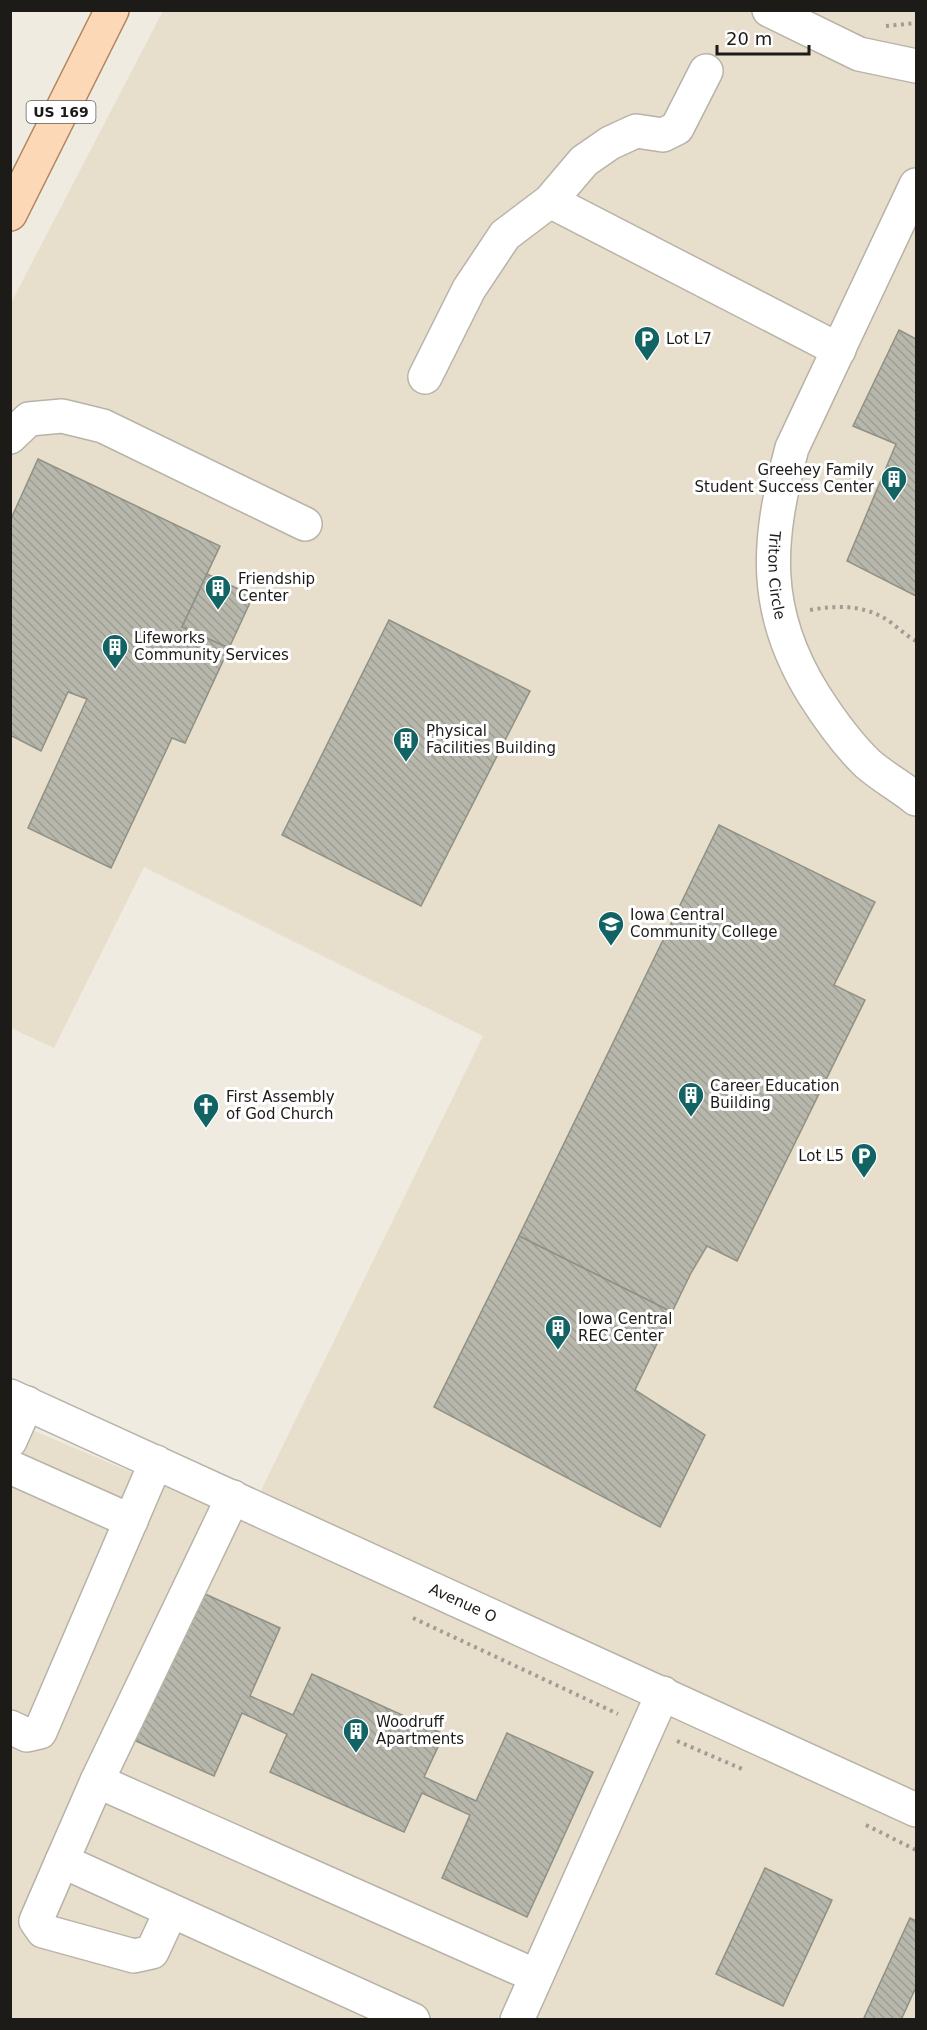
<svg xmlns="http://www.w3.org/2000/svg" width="927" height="2030" viewBox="0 0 927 2030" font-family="'DejaVu Sans',sans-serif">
<defs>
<pattern id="building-back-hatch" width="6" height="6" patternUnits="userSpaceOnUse" patternTransform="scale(1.5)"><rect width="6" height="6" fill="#b7b7ac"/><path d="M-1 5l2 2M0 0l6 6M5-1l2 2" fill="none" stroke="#9d9d93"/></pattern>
</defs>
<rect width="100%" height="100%" fill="#f0ebe0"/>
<path fill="#e7decc" d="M163,11H916V2019H11V1421L246,1521L483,1036L144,867L54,1048L11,1028V303Z"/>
<g fill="url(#building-back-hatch)" stroke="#909185" stroke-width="1.5">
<path d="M899,330L916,339V596L847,561L896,444L853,426Z"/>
<path d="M38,459L220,546L182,627L229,648L185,743L172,738L111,868L28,828L87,699L68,692L41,751L10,735V521Z"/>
<path d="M207,574L253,596L229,648L182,627Z"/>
<path d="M389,620L530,691L421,906L282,835Z"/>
<path d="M719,825L875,902L834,985L865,1000L737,1261L707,1246L691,1273L672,1312L519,1236Z"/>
<path d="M519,1236L672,1312L635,1390L705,1435L660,1527L434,1407Z"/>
<path d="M192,1588L280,1628L250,1696L293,1715L312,1674L444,1734L424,1777L476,1801L507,1733L593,1772L527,1917L442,1878L470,1815L422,1793L404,1832L270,1772L287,1734L242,1713L214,1776L125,1736Z"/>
<path d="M765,1868L832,1900L783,2006L716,1974Z"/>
<path d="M910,1918L916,1921V1987L901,2020H863Z"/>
</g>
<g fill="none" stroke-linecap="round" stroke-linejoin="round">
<g stroke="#b8b3a8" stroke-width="36">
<g id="minor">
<path d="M769,10L859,54L916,66"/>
<path id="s1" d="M916,185L792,448C767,541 761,610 814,695C830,720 847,744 868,764C883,777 901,787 916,799"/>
<path d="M550,201L839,350"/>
<path d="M425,377L469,289L505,235L550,201L584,161L610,143L636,131L663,135L677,128L706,71"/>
<path d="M10,437L29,419L62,416L103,426L305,524"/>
<path id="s2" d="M10,1396L916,1810"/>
<path d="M10,1441L27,1403"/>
<path d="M10,1467L131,1521"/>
<path d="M233,1497L97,1781L62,1861L413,2020"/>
<path d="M10,1727L27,1735L40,1732L156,1462"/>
<path d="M97,1781L536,1976"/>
<path d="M62,1861L36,1921L43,1931L134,1956L152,1952L171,1911"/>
<path d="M517,2020L663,1693"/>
</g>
</g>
<g stroke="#ad855f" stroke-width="36">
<path id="major" d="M10,214L112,10"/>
</g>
<g stroke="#a09d94" stroke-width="4" stroke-dasharray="3 4.5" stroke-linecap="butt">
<path d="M886,26L916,23"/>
<path d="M810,610C838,605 865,605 889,621C898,628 907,636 916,641"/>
<path d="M413,1618L618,1714"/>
<path d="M677,1741L742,1769"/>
<path d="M866,1825L916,1850"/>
</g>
<use href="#minor" stroke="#fff" stroke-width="33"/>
<use href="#major" stroke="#fcd8b6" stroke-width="33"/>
</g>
<defs>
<g id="parking-pin" transform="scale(1.35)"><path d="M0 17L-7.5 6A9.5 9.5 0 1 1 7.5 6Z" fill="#126363" stroke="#fff"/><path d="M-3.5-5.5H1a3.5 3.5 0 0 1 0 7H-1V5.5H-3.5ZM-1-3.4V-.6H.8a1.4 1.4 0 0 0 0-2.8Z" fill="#fff"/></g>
<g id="building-pin" transform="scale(1.35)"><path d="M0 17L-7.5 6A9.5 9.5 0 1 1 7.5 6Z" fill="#126363" stroke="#fff"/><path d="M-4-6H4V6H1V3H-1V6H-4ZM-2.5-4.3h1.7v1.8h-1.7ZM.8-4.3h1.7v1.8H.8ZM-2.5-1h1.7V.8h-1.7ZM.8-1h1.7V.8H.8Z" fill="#fff"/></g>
<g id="university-pin" transform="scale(1.35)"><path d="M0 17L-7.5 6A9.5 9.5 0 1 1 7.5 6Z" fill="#126363" stroke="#fff"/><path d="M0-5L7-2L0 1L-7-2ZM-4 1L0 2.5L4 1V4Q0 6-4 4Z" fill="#fff"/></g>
<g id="church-pin" transform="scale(1.35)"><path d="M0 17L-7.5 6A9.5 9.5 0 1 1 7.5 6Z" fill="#126363" stroke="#fff"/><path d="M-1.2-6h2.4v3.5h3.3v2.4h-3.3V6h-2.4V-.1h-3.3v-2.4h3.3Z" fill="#fff"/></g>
</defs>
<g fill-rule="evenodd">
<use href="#parking-pin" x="647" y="339"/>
<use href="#building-pin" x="894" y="479"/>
<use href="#building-pin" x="218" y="588"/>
<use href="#building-pin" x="115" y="647"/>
<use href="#building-pin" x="406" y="740"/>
<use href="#university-pin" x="611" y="924"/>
<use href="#building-pin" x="691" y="1095"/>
<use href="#church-pin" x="206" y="1106"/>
<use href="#parking-pin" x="864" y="1156"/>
<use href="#building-pin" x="558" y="1328"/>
<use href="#building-pin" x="356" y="1731"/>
</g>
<g text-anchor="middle" stroke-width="6" stroke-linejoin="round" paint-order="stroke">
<rect fill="#fff" stroke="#615f5d" stroke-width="1.5" x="26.5" y="101" width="69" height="22" rx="4.5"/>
<g font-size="14" font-weight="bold" fill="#1d1b17">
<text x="61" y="117">US 169</text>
</g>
<g font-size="15" fill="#1d1b17" stroke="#fff" text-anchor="start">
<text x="666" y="344">Lot L7</text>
<text x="874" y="475" text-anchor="end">Greehey Family<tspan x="874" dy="17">Student Success Center</tspan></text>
<text x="238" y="584">Friendship<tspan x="238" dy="17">Center</tspan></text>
<text x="134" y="643">Lifeworks<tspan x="134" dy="17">Community Services</tspan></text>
<text x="426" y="736">Physical<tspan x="426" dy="17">Facilities Building</tspan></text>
<text x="630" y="920">Iowa Central<tspan x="630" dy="17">Community College</tspan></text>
<text x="710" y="1091">Career Education<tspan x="710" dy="17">Building</tspan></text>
<text x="226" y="1102">First Assembly<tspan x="226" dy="17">of God Church</tspan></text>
<text x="844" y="1161" text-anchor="end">Lot L5</text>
<text x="578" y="1324">Iowa Central<tspan x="578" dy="17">REC Center</tspan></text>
<text x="376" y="1727">Woodruff<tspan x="376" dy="17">Apartments</tspan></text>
</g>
<g font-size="15" fill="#1d1b17" stroke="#fff">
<text dy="5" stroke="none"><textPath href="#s1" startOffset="420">Triton Circle</textPath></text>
<text dy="5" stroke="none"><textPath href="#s2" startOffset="498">Avenue O</textPath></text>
</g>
</g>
<rect width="927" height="2030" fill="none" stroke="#1d1b17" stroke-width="24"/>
<path d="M717 45v9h92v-9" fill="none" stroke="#1d1b17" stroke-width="3"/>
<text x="726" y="45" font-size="18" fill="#1d1b17" stroke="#ffffff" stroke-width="4.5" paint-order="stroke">20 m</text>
</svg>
